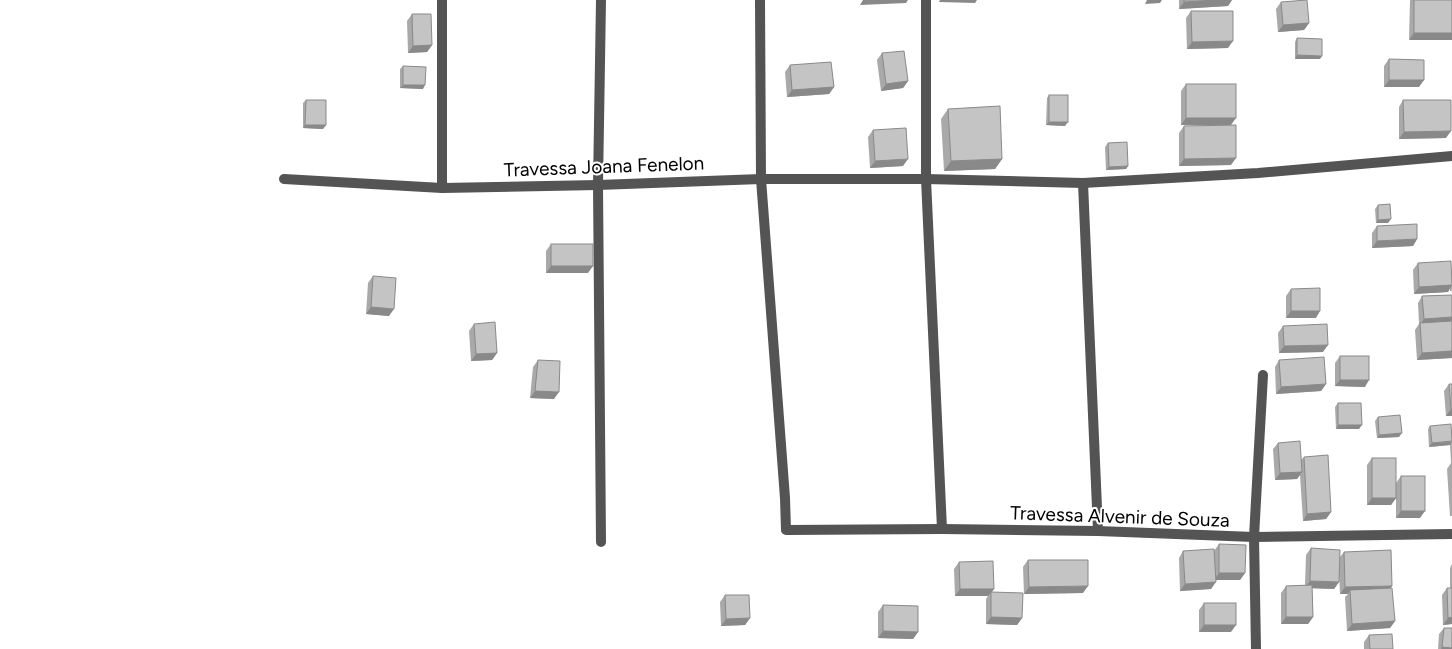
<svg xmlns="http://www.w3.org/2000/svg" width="1452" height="649" viewBox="0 0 1452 649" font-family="Figtree,sans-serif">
<rect width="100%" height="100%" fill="#fff"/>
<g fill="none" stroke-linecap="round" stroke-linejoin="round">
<g stroke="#545454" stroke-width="10">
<path d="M601,0L598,185L601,542"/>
<path d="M760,0L761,179L785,498L786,530L942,529L1098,531L1254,537L1452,534"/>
<path d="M926,0V179L942,529"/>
<path d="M284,179L442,188L598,185L761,179H926L1083,183L1258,173L1452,156"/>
<path d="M1083,183L1098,531"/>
<path d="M442,188V0"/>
<path d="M1256,649L1254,537L1263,375"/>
</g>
</g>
<g fill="#a9a9a9">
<path d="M1179,0H1232L1228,6L1179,9Z"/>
<path d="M1410,0H1452L1409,40Z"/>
<path d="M1281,2L1309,23L1304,30L1278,32L1276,9Z"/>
<path d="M1191,11L1228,48L1187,49L1186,18Z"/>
<path d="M412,14L432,45L427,52L408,53L407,21Z"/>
<path d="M1297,38L1320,59H1295V42Z"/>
<path d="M882,53L908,81L903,88L881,91L877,60Z"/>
<path d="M1389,59L1419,87H1384V66Z"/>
<path d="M790,65L834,87L829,94L787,97L785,72Z"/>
<path d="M403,66L423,89L400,88V69Z"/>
<path d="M1186,84L1231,125V165L1179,166V133L1184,126L1229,125H1181V91Z"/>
<path d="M1049,95L1065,126L1046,125L1047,98Z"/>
<path d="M306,100L326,125L323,129L303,128V103Z"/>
<path d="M1403,100L1446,138L1399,139V107Z"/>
<path d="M948,109L1002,159L995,169L944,171L941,119Z"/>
<path d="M873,130L903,166L870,168L868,137Z"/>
<path d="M1108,143L1128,166L1126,169L1106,170L1105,147Z"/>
<path d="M1378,205L1388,223H1376L1375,209Z"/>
<path d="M1377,226L1417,239L1413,246L1372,248V233Z"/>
<path d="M551,244L588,273H546V251Z"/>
<path d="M1418,263L1452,271V291H1450V288L1448,292L1414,294L1413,270Z"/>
<path d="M373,276L389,316L366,314L368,283Z"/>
<path d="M1291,289L1316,318H1286V296Z"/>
<path d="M1452,295V320L1451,321H1452V358L1417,360L1415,330L1419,324L1418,303L1422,296Z"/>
<path d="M474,324L497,353L492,360L471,361L469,331Z"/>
<path d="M1283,326L1323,352L1279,353L1278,333Z"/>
<path d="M1340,356L1365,387L1335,386V363Z"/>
<path d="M538,360L554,399L530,398L533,367Z"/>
<path d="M1279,360L1326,384L1321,391L1276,394L1275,367Z"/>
<path d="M1449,384L1452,416H1446L1444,391Z"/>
<path d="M1338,403L1359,429H1336L1335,407Z"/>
<path d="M1378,417L1399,437L1377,438L1375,421Z"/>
<path d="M1430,426L1451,433L1452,432V516H1450L1447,469L1451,463L1450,444V445L1429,447L1428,429Z"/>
<path d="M1278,443L1301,460L1304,457L1331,512L1326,519L1303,521L1300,475L1297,479L1275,480L1273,449Z"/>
<path d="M1372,458L1396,483L1401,476L1420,518H1396V498L1391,505H1367V465Z"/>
<path d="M1219,544L1245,573L1240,580H1215L1211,589L1180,591L1179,558L1183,551H1214Z"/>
<path d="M1311,548L1340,557L1344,552L1392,586L1390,588L1395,621L1390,628L1347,631L1345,597L1348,594H1340L1339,571V582L1334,589L1312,588L1313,617L1308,624H1281V593L1286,586L1305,585L1306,555Z"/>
<path d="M1028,560L1083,593L1024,594L1023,567Z"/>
<path d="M959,562L994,589L992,592L1022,618L1017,625L986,624V599L988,596H955L954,569Z"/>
<path d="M1452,564V624L1443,625L1442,595L1447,588H1450V568Z"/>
<path d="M725,595L750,618L745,625L721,626L720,602Z"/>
<path d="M1204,603L1231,632H1199V610Z"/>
<path d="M883,605L918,632L913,639L878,638V612Z"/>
<path d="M1444,628L1452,649H1438L1439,634Z"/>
<path d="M1369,635L1393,649H1364V642Z"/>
</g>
<g fill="#898989">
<path d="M863,0H908L906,3L860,5Z"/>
<path d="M940,0H977L975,3L939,2Z"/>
<path d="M1147,0H1162L1160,3L1145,4Z"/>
<path d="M1217,0H1232L1228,6L1179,9L1184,2Z"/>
<path d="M1309,23L1304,30L1278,32L1283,25Z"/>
<path d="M1414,33H1452V40H1409Z"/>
<path d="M1233,41L1228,48L1187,49L1192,42Z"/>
<path d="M432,45L427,52L408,53L413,46Z"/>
<path d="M1297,55L1322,56L1320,59H1295Z"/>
<path d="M1389,80H1424L1419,87H1384Z"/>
<path d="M908,81L903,88L881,91L886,84Z"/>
<path d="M403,85H425L423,89L400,88Z"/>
<path d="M834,87L829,94L787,97L792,90Z"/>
<path d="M1186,118H1236L1231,125H1181Z"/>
<path d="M1049,122H1068L1065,126L1046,125Z"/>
<path d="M305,125H326L323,129L303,128Z"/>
<path d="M1451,131L1446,138L1399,139L1404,132Z"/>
<path d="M1236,158L1231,165L1179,166L1184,159Z"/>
<path d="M908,159L903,166L870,168L875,161Z"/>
<path d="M1002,159L995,169L944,171L951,161Z"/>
<path d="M1128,166L1126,169L1106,170L1109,167Z"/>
<path d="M1391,219L1388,223H1376L1378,220Z"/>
<path d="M1417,239L1413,246L1372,248L1377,241Z"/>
<path d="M551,266H593L588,273H546Z"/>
<path d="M1452,285L1448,292L1414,294L1419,287Z"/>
<path d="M371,307L394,309L389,316L366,314Z"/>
<path d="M1291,311H1320L1316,318H1286Z"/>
<path d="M1452,317V320L1449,324L1419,326L1424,319Z"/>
<path d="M1328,345L1323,352L1279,353L1284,346Z"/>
<path d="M1452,351V358L1417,360L1422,353Z"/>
<path d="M497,353L492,360L471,361L476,354Z"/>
<path d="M1340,380H1369L1365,387L1335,386Z"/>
<path d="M1326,384L1321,391L1276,394L1281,387Z"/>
<path d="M535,391L559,392L554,399L530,398Z"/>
<path d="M1451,409H1452V416H1446Z"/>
<path d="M1338,425H1362L1359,429H1336Z"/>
<path d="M1402,433L1399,437L1377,438L1379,435Z"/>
<path d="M1452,442L1450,445L1429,447L1432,443Z"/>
<path d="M1302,472L1297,479L1275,480L1280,473Z"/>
<path d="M1372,498H1396L1391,505H1367Z"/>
<path d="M1401,511H1425L1420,518H1396Z"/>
<path d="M1331,512L1326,519L1303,521L1307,514Z"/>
<path d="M1219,573H1245L1240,580H1214Z"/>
<path d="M1310,581L1339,582L1334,589L1305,588Z"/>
<path d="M1216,582L1211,589L1180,591L1185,584Z"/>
<path d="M1088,586L1083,593L1024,594L1029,587Z"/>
<path d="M1392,586L1387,593L1350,590L1348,594H1340L1345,587Z"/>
<path d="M960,589H994L988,596H955Z"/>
<path d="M991,617L1022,618L1017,625L986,624Z"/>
<path d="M1286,617H1313L1308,624H1281Z"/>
<path d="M1452,617V624L1443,625L1448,618Z"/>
<path d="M750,618L745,625L721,626L726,619Z"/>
<path d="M1395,621L1390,628L1347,631L1352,624Z"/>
<path d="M1204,625H1236L1231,632H1199Z"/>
<path d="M883,631L918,632L913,639L878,638Z"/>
<path d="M1442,647L1452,648V649H1441Z"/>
</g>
<g fill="#c4c4c4" stroke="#898989">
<path d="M1184,0H1217L1184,2Z"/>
<path d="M1307,0L1309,23L1283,25L1281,2Z"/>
<rect x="1414" y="0" width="38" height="33"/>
<path d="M1191,11H1233V41L1192,42Z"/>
<path d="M412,14H431L432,45L413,46Z"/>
<path d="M1297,38L1322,39V56L1297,55Z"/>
<path d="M904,51L908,81L886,84L882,53Z"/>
<path d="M1389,59L1424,60V80H1389Z"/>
<path d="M831,62L834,87L792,90L790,65Z"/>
<path d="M403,66L426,67L425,85H403Z"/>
<rect x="1186" y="84" width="50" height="34"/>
<rect x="1049" y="95" width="19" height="27"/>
<path d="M306,100H326V125H305Z"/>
<path d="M1403,100H1451V131L1404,132Z"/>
<path d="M1000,106L1002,159L951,161L948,109Z"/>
<path d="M1236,125V158L1184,159V126Z"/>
<path d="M906,128L908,159L875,161L873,130Z"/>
<path d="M1127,142L1128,166L1109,167L1108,143Z"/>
<path d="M1390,204L1391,219L1378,220V205Z"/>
<path d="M1417,224V239L1377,241V226Z"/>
<rect x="551" y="244" width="42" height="22"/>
<path d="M1451,261L1452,285L1419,287L1418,263Z"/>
<path d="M373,276L396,278L394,309L371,307Z"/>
<path d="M1320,288V311H1291V289Z"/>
<path d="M1452,295V317L1424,319L1422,296Z"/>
<path d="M1452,321V351L1422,353L1420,323Z"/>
<path d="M495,322L497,353L476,354L474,324Z"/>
<path d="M1327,324L1328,345L1284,346L1283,326Z"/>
<rect x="1340" y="356" width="29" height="24"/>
<path d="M1324,357L1326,384L1281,387L1279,360Z"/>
<path d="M538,360L560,361L559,392L535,391Z"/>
<path d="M1449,384H1452V409H1451Z"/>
<path d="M1338,403H1361L1362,425H1338Z"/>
<path d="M1400,415L1402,433L1379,435L1378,417Z"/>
<path d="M1451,424L1452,441L1432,443L1430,426Z"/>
<path d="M1300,441L1302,472L1280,473L1278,443Z"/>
<path d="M1328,455L1331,512L1307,514L1304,457Z"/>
<rect x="1372" y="458" width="24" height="40"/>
<rect x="1401" y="476" width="24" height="35"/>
<path d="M1219,544L1246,545L1245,573H1219Z"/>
<path d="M1311,548L1340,550L1339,582L1310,581Z"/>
<path d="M1214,549L1216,582L1185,584L1183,551Z"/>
<path d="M1391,550L1392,586L1345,587L1344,552Z"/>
<path d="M1028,560H1088V586L1029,587Z"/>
<path d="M993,561L994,589H960L959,562Z"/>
<path d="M1312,585L1313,617H1286V586Z"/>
<path d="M1392,588L1395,621L1352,624L1350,590Z"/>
<path d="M1447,588H1452V617L1448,618Z"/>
<path d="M991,592L1023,593L1022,618L991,617Z"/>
<path d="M725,595H749L750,618L726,619Z"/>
<rect x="1204" y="603" width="32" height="22"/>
<path d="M883,605L918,606V632L883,631Z"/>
<path d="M1444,628H1452V648L1442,647Z"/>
<path d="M1392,634L1393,649H1370L1369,635Z"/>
</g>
<g text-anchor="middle" stroke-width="4" stroke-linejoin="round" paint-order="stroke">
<g font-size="19" fill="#000" stroke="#fff">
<text transform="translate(604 166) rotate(-2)" y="7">Travessa Joana Fenelon</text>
<text transform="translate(1120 516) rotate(2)" y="7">Travessa Alvenir de Souza</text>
</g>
</g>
</svg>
